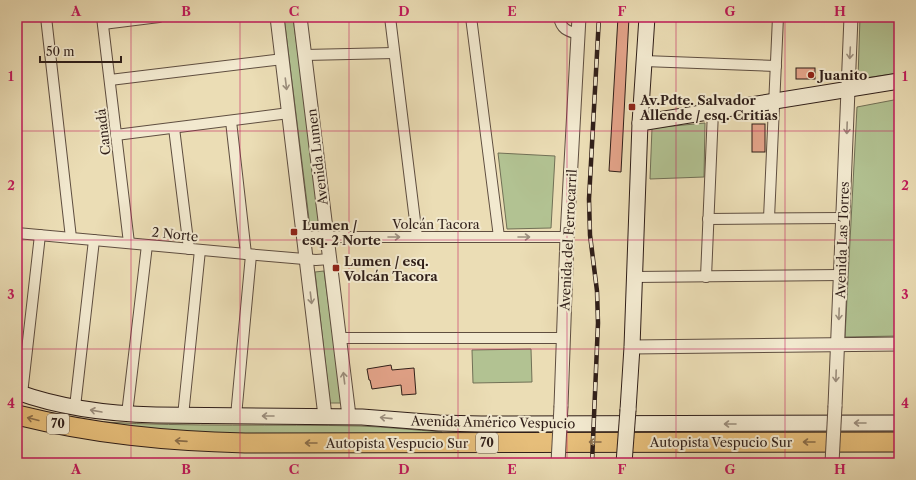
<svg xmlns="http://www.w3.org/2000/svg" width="916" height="480" viewBox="0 0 916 480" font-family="'Libre Caslon Text',serif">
<rect width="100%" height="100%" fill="#ebddb5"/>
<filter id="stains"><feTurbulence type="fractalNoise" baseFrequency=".005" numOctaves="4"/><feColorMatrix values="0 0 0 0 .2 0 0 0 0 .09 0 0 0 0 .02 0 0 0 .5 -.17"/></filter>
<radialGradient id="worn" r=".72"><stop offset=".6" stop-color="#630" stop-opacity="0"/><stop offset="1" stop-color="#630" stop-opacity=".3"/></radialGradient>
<g fill="#b2c292" stroke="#717056">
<path d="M284,17H293L321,228L310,227Z"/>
<path d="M860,17H899V73L858,79Z"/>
<path d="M899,99V319L898,336L845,337L857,107Z"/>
<path d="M705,123L704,177L650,179L652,128Z"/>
<path d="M498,153L555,156L551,228L507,229Z"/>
<path d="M324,271L342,403H330L315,272Z"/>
<path d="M531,349L532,382L473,383L472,350Z"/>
<path d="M104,422C190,427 275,424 360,426C387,427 415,430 442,432V436L271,438L104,426Z"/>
</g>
<g fill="#e3a389" stroke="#301f19">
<path d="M618,17H629L621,172L609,171Z"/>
<rect x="796" y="68" width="19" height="11"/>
<rect x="752" y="124" width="13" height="28"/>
<path d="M391,365L392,370L414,368L416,394L402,395L401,385L372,389L370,380H369L367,369Z"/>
</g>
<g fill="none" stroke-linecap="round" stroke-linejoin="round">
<g stroke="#5f4e40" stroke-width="12">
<g id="minor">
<path d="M46,17L71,238"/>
<path d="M102,17L129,243"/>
<path d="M390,17L417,237"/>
<path d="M471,17L499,237"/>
<path d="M559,17C561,29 567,31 578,34"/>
<path d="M103,24L159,17"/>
<path d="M305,55L394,53"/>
<path d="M644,61L776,66"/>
<path d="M110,80L283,59"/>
<path d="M231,121L246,254"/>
<path d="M174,128L189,249"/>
<path d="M116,135L289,113"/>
<path d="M769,218L778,17"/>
<path d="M708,219L843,218"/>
<path d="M17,233L246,254L316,260L330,259"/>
<path d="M304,237H567"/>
<path d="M634,277L840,275"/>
<path d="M706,277L713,111"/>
<path d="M340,338H563"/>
<path d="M22,394L40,235"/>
<path d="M75,407L94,240"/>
<path d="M127,414L147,245"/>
<path d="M183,416L200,250"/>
<path d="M236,416L251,255"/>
</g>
</g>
<g stroke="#5f4e40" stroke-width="15">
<g id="tertiary">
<path d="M277,17L325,416"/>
<path d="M300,17L349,416"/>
<path d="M632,347L899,344"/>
<path d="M561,406L567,237L579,17"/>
<path d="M835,406L851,17"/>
</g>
</g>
<g stroke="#301f19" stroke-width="17">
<g id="secondary">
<path d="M640,123L899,81"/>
<path d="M17,392C61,408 109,414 156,415L362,417L439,423L481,424L899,423"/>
<path d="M628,410L632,347L640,123L647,17"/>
</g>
</g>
<g stroke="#301f19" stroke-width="21">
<path id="motorway" d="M17,415C94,434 166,441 245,443L899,442"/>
</g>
<use href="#minor" stroke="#f2e9cf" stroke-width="10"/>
<use href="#tertiary" stroke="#f2e9cf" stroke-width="13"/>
<use href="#secondary" stroke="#f2e9cf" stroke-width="15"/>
<use href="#motorway" stroke="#e6be7a" stroke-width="19"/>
<g stroke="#301f19" stroke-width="4.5">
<path id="rail" d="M592,463L598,323L597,291L590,235L589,199L599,17"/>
</g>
<use href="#rail" stroke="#f2e9cf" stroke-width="3" stroke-dasharray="9" stroke-linecap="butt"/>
<g stroke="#5f4e40" stroke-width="15" stroke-linecap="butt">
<g id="tertiary-bridge">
<path d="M558,463L561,406"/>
<path d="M832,463L835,406"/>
</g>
</g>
<g stroke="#301f19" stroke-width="17" stroke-linecap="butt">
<path id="secondary-bridge" d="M624,463L628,410"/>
</g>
<use href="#tertiary-bridge" stroke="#f2e9cf" stroke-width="13"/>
<use href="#secondary-bridge" stroke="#f2e9cf" stroke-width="15"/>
</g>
<defs><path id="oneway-shaft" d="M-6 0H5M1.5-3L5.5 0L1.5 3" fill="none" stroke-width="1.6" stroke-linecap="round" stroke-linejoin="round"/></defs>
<g stroke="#9b8e7d">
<use href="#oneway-shaft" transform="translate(850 53) rotate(93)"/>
<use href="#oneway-shaft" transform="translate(286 84) rotate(83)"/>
<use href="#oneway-shaft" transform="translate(847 128) rotate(92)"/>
<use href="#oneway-shaft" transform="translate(394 237)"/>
<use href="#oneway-shaft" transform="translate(524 237)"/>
<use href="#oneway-shaft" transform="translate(311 298) rotate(83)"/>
<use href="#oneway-shaft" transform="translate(839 314) rotate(92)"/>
<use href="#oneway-shaft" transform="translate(836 376) rotate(92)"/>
<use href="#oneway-shaft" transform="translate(344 378) rotate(-97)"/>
<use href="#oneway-shaft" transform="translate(96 411) rotate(-170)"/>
<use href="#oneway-shaft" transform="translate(268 416) rotate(-180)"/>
<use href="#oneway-shaft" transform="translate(386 418) rotate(-174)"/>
<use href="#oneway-shaft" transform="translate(860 423) rotate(-180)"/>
<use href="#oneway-shaft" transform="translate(730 424) rotate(180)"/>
</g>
<g stroke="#8b6e4a">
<use href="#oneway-shaft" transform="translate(33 419) rotate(-166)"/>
<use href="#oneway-shaft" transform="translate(181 441) rotate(-176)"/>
<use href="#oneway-shaft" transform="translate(595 442) rotate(180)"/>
<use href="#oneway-shaft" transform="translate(809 442) rotate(180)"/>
<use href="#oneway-shaft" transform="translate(311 443) rotate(180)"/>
</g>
<path fill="none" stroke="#c2185b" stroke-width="1" stroke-opacity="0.55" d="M131,17V463M240,17V463M349,17V463M458,17V463M567,17V463M676,17V463M785,17V463M17,131H899M17,240H899M17,349H899"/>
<g fill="#8f2418" stroke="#f2e9cf" stroke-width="1.5">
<circle cx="811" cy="75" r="4"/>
<rect x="628" y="103" width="8" height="8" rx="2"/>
<rect x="290" y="228" width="8" height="8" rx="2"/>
<rect x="332" y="264" width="8" height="8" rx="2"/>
</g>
<g text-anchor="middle" stroke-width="4" stroke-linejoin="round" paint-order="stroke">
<g fill="#f2e9cf" stroke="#6a5c50" stroke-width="1">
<rect x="47" y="414" width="22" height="20" rx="3"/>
<rect x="476" y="433" width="22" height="20" rx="3"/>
</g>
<g font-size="12" font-weight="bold" fill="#301f19">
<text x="58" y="428">70</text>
<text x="487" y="447">70</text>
</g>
<g font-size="13" font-weight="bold" fill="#301f19" stroke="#f2e9cf" text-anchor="start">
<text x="819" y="80">Juanito</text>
<text x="640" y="105">Av.Pdte. Salvador<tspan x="640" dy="15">Allende / esq. Critias</tspan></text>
<text x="302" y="230">Lumen /<tspan x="302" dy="15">esq. 2 Norte</tspan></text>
<text x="344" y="266">Lumen / esq.<tspan x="344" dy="15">Volcán Tacora</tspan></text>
</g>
<g font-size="13" fill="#301f19" stroke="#f2e9cf">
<text transform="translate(103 132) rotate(-97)" y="5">Canadá</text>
<text transform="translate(317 157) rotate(-97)" y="5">Avenida Lumen</text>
<text x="436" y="229">Volcán Tacora</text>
<text transform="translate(175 234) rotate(6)" y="5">2 Norte</text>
<text transform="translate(568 240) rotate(-87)" y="5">Avenida del Ferrocarril</text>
<text transform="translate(842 240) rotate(-88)" y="5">Avenida Las Torres</text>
<text transform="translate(493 422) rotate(1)" y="5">Avenida Américo Vespucio</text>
<text x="721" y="447">Autopista Vespucio Sur</text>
<text x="397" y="448">Autopista Vespucio Sur</text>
</g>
</g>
<rect width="916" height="480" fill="none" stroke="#ebddb5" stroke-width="44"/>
<path d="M40 56v6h81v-6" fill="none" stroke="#301f19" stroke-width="2"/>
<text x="46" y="56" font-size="12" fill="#301f19" stroke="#f2e9cf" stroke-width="3" paint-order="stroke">50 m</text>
<rect x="22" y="22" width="872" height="436" fill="none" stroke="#c2185b" stroke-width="1.5"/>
<g font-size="13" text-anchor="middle" font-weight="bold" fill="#c2185b">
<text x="76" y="16">A</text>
<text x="186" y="16">B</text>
<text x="294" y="16">C</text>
<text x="404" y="16">D</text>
<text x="512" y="16">E</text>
<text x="622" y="16">F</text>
<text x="730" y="16">G</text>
<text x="840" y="16">H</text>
<text x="11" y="81">1</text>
<text x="905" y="81">1</text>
<text x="11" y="190">2</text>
<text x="905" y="190">2</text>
<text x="11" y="299">3</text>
<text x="905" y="299">3</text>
<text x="11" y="408">4</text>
<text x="905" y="408">4</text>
<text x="76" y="474">A</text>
<text x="186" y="474">B</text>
<text x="294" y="474">C</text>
<text x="404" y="474">D</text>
<text x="512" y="474">E</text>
<text x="622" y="474">F</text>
<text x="730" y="474">G</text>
<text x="840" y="474">H</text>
</g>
<rect width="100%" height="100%" filter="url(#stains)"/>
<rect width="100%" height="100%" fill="url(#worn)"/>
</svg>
